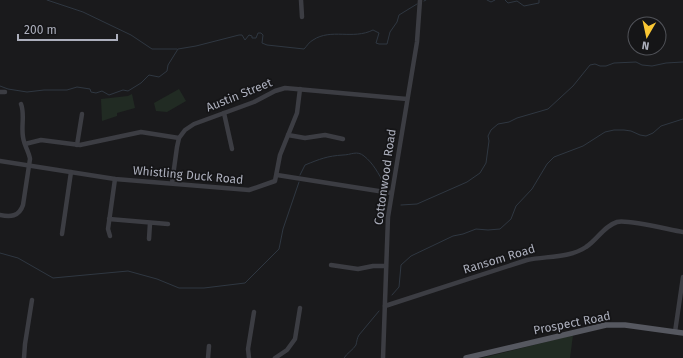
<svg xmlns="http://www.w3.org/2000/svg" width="683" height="358" viewBox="0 0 683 358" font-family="'Fira Sans',sans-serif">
<rect width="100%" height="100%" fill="#1a1a1c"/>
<g fill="#212b23">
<path d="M179,89L186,101L167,112L156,111L154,103Z"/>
<path d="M132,94L135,108L117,113V116L102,121L101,99L128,96Z"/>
<path d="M573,335L570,358H482Z"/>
</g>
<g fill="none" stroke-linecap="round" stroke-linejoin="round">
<g stroke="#2f3741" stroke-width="1">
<path d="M47,0L83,12L131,35L152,49H177"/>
<path d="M487,0L491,2L495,0"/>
<path d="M505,0L508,3L517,1L524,6L539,3V0"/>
<path d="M424,1L426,0"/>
<path d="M0,86L8,89L27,92L44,90H67L77,87L90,89L91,92L96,93L102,91L109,95L123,90L128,91L141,83L149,75L159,77L167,71L168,65L178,49L196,46L239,35H242L245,40L249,35L252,36V38H256L258,33H261L263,35L262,43L267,45L304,49C307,46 309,42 313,40C331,28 353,40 373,30L379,33L376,43L379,44H387L390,32L397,22L399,15L417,4"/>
<path d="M300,175L305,165C320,159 327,156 343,155C351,155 357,150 364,156C373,163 379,174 384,184"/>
<path d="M401,205L417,204L467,182L480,173L486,163L489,141L488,136L491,130L498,124L509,122L517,118L548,109L573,86L590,65L595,64L600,66H606L614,63L636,62L642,65L652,66L666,63L683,62"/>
<path d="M0,253L18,258L53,278L128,271L157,279L179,288H204L245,283L279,249L283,229L299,182"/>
<path d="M392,295L399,287L401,265L411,256L453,236L463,234L476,229L488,230L500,229L511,219L516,206L532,189L547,164L554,157L583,146L605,132L614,130H624L631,131L640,135L646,136L653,133L661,126L683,119"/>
<path d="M344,358C347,353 353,350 356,345C357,341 357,338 359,335L379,311"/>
</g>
<g stroke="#3c3d43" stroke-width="4.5">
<path d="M301,0L302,17"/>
<path d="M0,92H5"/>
<path d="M224,113L232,149"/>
<path d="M288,135L305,138L325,135L343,139"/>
<path d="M25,144L41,140L80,145L141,132L179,138"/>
<path d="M77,145L82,114"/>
<path d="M0,161L115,179L249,190L275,181L280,155L297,113L300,89"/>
<path d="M277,175L391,193"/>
<path d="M172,183L177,147L179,138L185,130L194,124L254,102L275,91L285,88L407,99"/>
<path d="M0,215C10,217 19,217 23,205L30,159C29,152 24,145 23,137C21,126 25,114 21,104"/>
<path d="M109,219L168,224"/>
<path d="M62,234L71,172"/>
<path d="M110,236L108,229L115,179"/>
<path d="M149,239L150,223"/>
<path d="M331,265L358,269L373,266H386"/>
<path d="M385,306L527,260C546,256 570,258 586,247C597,240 604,226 617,222C627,219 670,230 683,232"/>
<path d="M675,332L683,277"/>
<path d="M24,358L25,344L32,300"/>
<path d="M208,358L209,346"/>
<path d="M249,358L248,349L254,312"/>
<path d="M275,358L287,350L295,339L300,308"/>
<path d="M383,358L388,217L417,42L420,0"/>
</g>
<path stroke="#565860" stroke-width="5.5" d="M466,358L606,325H625L683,333"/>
</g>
<g text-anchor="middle" stroke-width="3.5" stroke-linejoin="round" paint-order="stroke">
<g font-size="12" fill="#acafbc" stroke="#151517">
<text transform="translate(239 95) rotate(-22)" y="4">Austin Street</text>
<text transform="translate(188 175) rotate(5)" y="4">Whistling Duck Road</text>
<text transform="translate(385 177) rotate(-82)" y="4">Cottonwood Road</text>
<text transform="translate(499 259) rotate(-17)" y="4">Ransom Road</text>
<text transform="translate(572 323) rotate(-11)" y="4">Prospect Road</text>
</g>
</g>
<g transform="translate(647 36) rotate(189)"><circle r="19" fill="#151517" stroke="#515359"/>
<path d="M0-3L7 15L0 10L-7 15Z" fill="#fac734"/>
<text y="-6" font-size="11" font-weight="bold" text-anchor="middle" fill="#acafbc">N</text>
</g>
<path d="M18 34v6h99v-6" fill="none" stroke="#acafbc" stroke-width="2"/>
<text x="24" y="34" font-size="12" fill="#acafbc" stroke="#151517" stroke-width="3" paint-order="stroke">200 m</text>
</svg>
